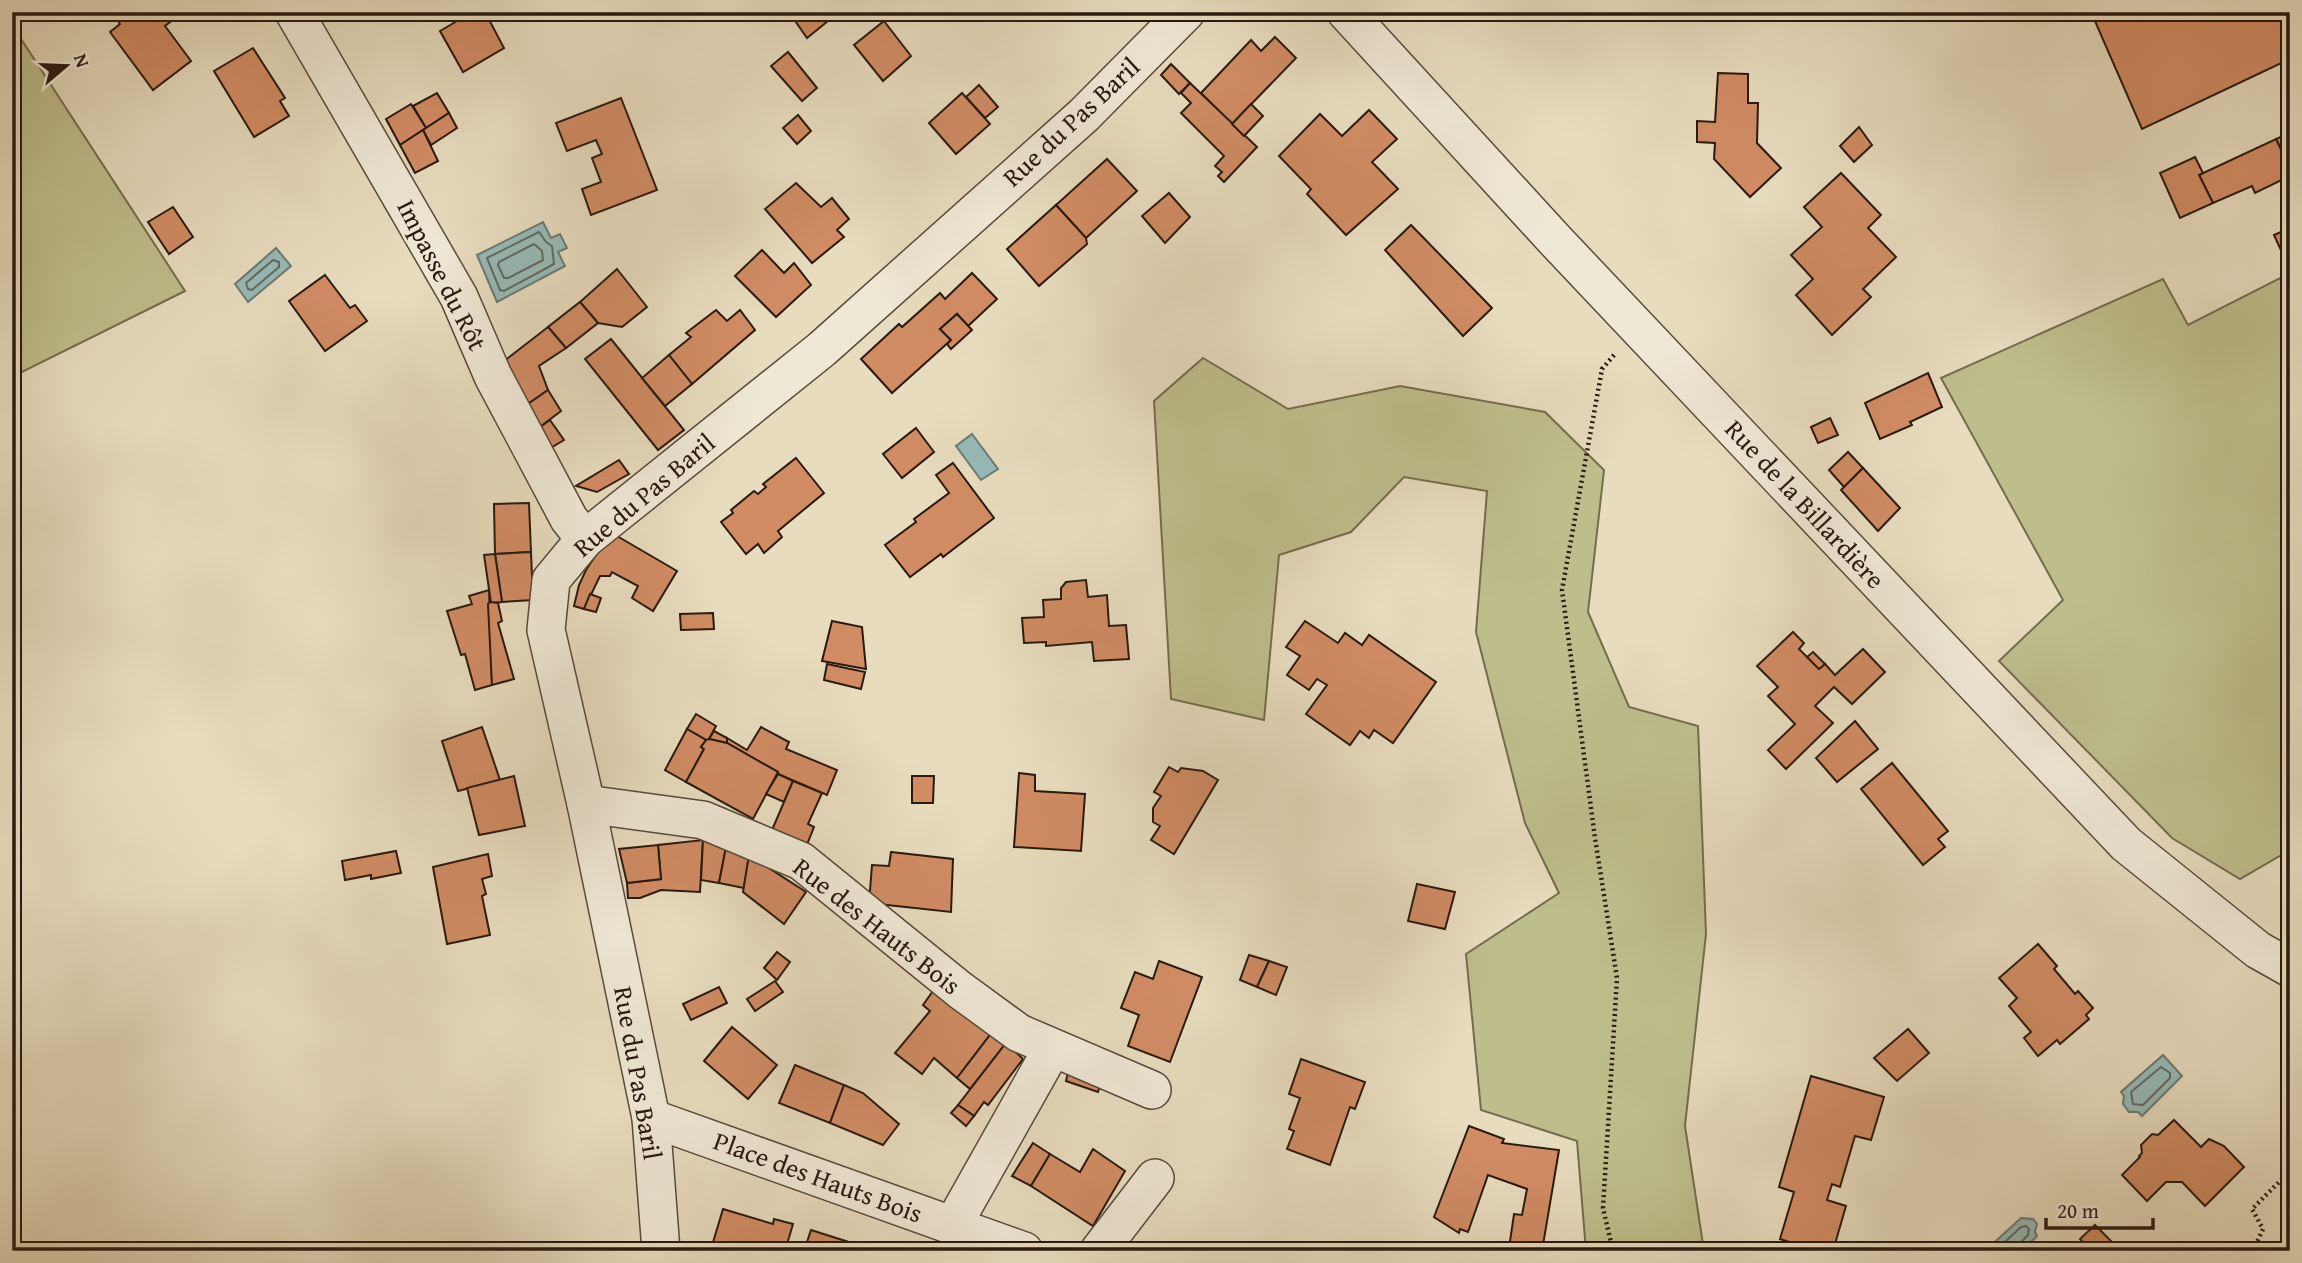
<svg xmlns="http://www.w3.org/2000/svg" width="2302" height="1263" viewBox="0 0 2302 1263" font-family="'Gentium Book Plus',serif">
<rect width="100%" height="100%" fill="#e7dcbe"/>
<filter id="stains"><feTurbulence type="fractalNoise" baseFrequency=".00286" numOctaves="4"/><feColorMatrix values="0 0 0 0 .2 0 0 0 0 .09 0 0 0 0 .02 0 0 0 .5 -.17"/></filter>
<radialGradient id="worn" r=".72"><stop offset=".6" stop-color="#630" stop-opacity="0"/><stop offset="1" stop-color="#630" stop-opacity=".3"/></radialGradient>
<g fill="#bebe8c" stroke="#746c4e" stroke-width="2">
<path d="M12,25L185,291L12,377Z"/>
<path d="M2290,273V850L2240,879L2172,838L1999,661L2063,600L1941,378L2163,279L2188,325Z"/>
<path d="M1203,358L1288,409L1400,386L1545,412L1604,470L1588,612L1629,707L1698,726L1706,934L1685,1126L1704,1251H1586L1577,1141L1481,1110L1466,954L1559,893L1525,823L1476,632L1487,491L1404,477L1351,532L1279,555L1264,720L1171,699L1154,401Z"/>
</g>
<g fill="#97bab6" stroke="#6b7a74" stroke-width="2">
<path d="M543,222L551,238L560,234L567,248L558,252L565,266L497,302L477,255Z"/>
<path d="M276,248L291,266L248,302L235,284Z"/>
<path d="M972,434L998,469L981,480L956,446Z"/>
<path d="M2163,1055L2182,1076L2142,1116L2138,1112H2129L2123,1104L2124,1096L2121,1092Z"/>
<path d="M2021,1218L2033,1219L2037,1224L2035,1232L2037,1236L2022,1251H1985Z"/>
</g>
<g fill="none" stroke-linecap="round" stroke-linejoin="round">
<g stroke="#606a63" stroke-width="2">
<path d="M539,232L546,242L552,246L554,264L504,291L500,290L487,258Z"/>
<path d="M534,244L542,251L543,260L508,278H504L498,265L499,262Z"/>
<path d="M273,260L279,262V267L252,290L248,289L246,283Z"/>
<path d="M2161,1067L2170,1073V1078L2143,1105L2133,1104L2131,1092Z"/>
<path d="M1995,1251L2021,1227L2026,1226L2029,1229L2028,1235L2019,1244L2018,1251"/>
</g>
</g>
<g fill="#d18c64" stroke="#291910" stroke-width="2">
<path d="M112,12H183L165,26L191,61L153,90L110,32L120,24Z"/>
<path d="M452,12H485L504,48L463,72L440,31L457,21Z"/>
<path d="M789,12H839L807,38Z"/>
<path d="M2091,12H2290V59L2142,129Z"/>
<path d="M884,21L911,56L883,81L854,45Z"/>
<path d="M1275,37L1296,58L1232,124L1201,93L1251,40L1261,51Z"/>
<path d="M253,48L285,98L280,101L289,116L254,137L214,71Z"/>
<path d="M788,52L817,88L802,101L771,66Z"/>
<path d="M1171,64L1190,83L1179,94L1161,75Z"/>
<path d="M1718,73L1748,74V103H1758L1757,143L1781,168L1750,197L1714,159L1715,143L1697,142V121L1715,122Z"/>
<path d="M1190,83L1257,147L1224,182L1218,176L1222,172L1215,166L1224,156L1181,113L1191,103L1181,93Z"/>
<path d="M979,85L998,107L985,118L966,97Z"/>
<path d="M437,93L449,113L426,128L413,106Z"/>
<path d="M962,93L990,124L956,154L929,123Z"/>
<path d="M621,98L657,190L591,215L582,189L601,182L592,158L602,154L596,140L567,151L556,123Z"/>
<path d="M411,104L426,128L400,145L386,119Z"/>
<path d="M1251,104L1263,116L1244,136L1232,124Z"/>
<path d="M1369,110L1397,139L1372,162L1398,189L1346,235L1307,194L1311,189L1279,156L1320,114L1342,136Z"/>
<path d="M449,113L457,128L431,145L423,130Z"/>
<path d="M798,115L811,131L797,144L783,128Z"/>
<path d="M1859,127L1872,145L1854,162L1840,146Z"/>
<path d="M423,130L438,161L415,173L400,145Z"/>
<path d="M2290,133V169L2276,139Z"/>
<path d="M2276,139L2290,169V176L2255,193L2252,186L2213,203L2199,175Z"/>
<path d="M2195,157L2203,173L2199,175L2213,203L2180,218L2160,173Z"/>
<path d="M1107,159L1137,191L1086,238L1056,205Z"/>
<path d="M1841,173L1881,215L1868,228L1896,257L1863,289L1871,297L1832,335L1796,295L1813,279L1791,255L1822,227L1804,207Z"/>
<path d="M796,183L821,207L832,198L849,219L837,230L844,237L812,263L765,209Z"/>
<path d="M1169,193L1190,217L1165,243L1142,216Z"/>
<path d="M1056,205L1086,238L1087,244L1039,286L1007,249Z"/>
<path d="M173,207L193,237L169,254L148,222Z"/>
<path d="M1411,225L1492,308L1463,336L1385,250Z"/>
<path d="M2290,228V257L2285,259L2274,235Z"/>
<path d="M762,250L784,273L794,263L811,285L776,317L735,276Z"/>
<path d="M617,269L647,307L622,327L598,323L580,302Z"/>
<path d="M972,273L997,299L968,326L957,314L940,329L951,340L892,393L861,359L899,324L902,327L940,293L945,299Z"/>
<path d="M325,275L350,308L355,305L367,321L325,351L289,301Z"/>
<path d="M580,302L598,323L566,348L548,327Z"/>
<path d="M716,310L727,321L740,310L755,330L692,384L669,355L691,337L686,333Z"/>
<path d="M957,314L972,330L951,349L947,344L951,340L940,329Z"/>
<path d="M548,327L566,348L539,366L548,390L518,411L499,365Z"/>
<path d="M611,339L684,430L658,450L585,359Z"/>
<path d="M669,355L692,384L665,406L642,378Z"/>
<path d="M1928,373L1942,407L1910,422L1912,425L1880,439L1865,403Z"/>
<path d="M548,390L561,411L532,433L518,411Z"/>
<path d="M1830,418L1838,435L1818,443L1811,427Z"/>
<path d="M550,420L564,440L544,452L532,433Z"/>
<path d="M916,428L934,452L902,478L883,454Z"/>
<path d="M1848,452L1863,468L1844,487L1829,470Z"/>
<path d="M796,458L824,493L778,531L782,537L764,553L758,544L746,554L721,522L733,513L731,510L754,491L758,494L766,487L763,484Z"/>
<path d="M619,460L629,474L597,492L576,486Z"/>
<path d="M953,463L994,518L943,557L941,554L910,577L885,545L916,522L914,519L949,493L936,475Z"/>
<path d="M1863,468L1900,508L1878,531L1841,490Z"/>
<path d="M529,503L531,552L495,554L494,504Z"/>
<path d="M617,536L677,571L653,611L632,598L638,586L612,572L610,576H600L584,609L574,606L579,585L586,570L600,549Z"/>
<path d="M531,552L533,600L502,602L495,554Z"/>
<path d="M495,554L502,602L491,603L484,555Z"/>
<path d="M1086,580L1088,597L1107,595L1109,626L1126,625L1129,659L1094,661L1092,642L1046,646V642L1024,643L1022,618L1044,617L1043,600L1061,599V588L1066,582Z"/>
<path d="M489,590L492,685L475,690L465,654L461,655L447,611L472,604L469,596Z"/>
<path d="M590,594L601,598L596,612L584,609Z"/>
<path d="M490,602L498,603L502,621L498,623L514,679L492,685L488,604Z"/>
<path d="M713,613L714,629L681,630L680,614Z"/>
<path d="M832,621L862,627L866,669L822,661Z"/>
<path d="M1305,621L1338,643L1345,633L1362,645L1369,635L1436,682L1393,743L1374,730L1369,738L1360,731L1350,745L1306,714L1327,685L1317,679L1309,690L1287,675L1300,656L1286,647Z"/>
<path d="M1793,632L1804,643L1799,649L1819,669L1825,664L1835,675L1863,649L1885,672L1852,704L1834,687L1815,706L1833,723L1786,769L1768,750L1795,724L1768,696L1778,687L1757,666Z"/>
<path d="M1813,652L1825,664L1819,669L1807,657Z"/>
<path d="M827,664L865,672L861,689L824,680Z"/>
<path d="M696,714L716,726L708,741L687,729Z"/>
<path d="M1855,721L1878,749L1837,782L1816,758Z"/>
<path d="M482,727L500,780L458,791L442,741Z"/>
<path d="M761,727L789,742L786,749L837,770L827,795L778,774V772L727,743V738L747,750Z"/>
<path d="M687,729L706,740L701,747L704,749L686,782L665,770Z"/>
<path d="M714,731L727,738V743L709,739Z"/>
<path d="M709,739L727,743L778,772L753,819L686,782L704,749L701,747L706,740Z"/>
<path d="M1892,763L1948,831L1938,839L1945,847L1923,865L1861,789Z"/>
<path d="M1169,767L1178,772L1181,768L1203,771L1218,780L1174,854L1151,840L1160,826L1153,822V808L1161,796L1154,792Z"/>
<path d="M1019,773L1035,775V791L1085,794L1081,851L1014,847Z"/>
<path d="M778,774L793,781L784,802L766,794Z"/>
<path d="M514,776L525,826L479,835L467,788Z"/>
<path d="M912,776H934L933,803H912Z"/>
<path d="M793,781L822,793L808,824L814,827L804,852L769,837Z"/>
<path d="M703,840L700,892L661,890L640,898H628L627,883L661,879L658,845Z"/>
<path d="M703,840L726,847L719,883L701,880Z"/>
<path d="M658,845L661,879L627,883L619,849Z"/>
<path d="M726,847L749,855L744,888L719,883Z"/>
<path d="M396,851L401,873L371,879V875L345,880L342,861Z"/>
<path d="M891,852L953,859L951,912L869,903L872,865L889,866Z"/>
<path d="M488,854L492,876L482,879L486,894L482,896L490,935L447,944L433,867Z"/>
<path d="M749,855L806,892L784,924L743,892Z"/>
<path d="M1417,884L1455,892L1445,929L1408,921Z"/>
<path d="M2038,944L2057,966L2054,969L2075,994L2078,991L2093,1008L2086,1015L2089,1019L2060,1044L2057,1040L2038,1056L2024,1038L2031,1032L2009,1006L2017,998L1999,978Z"/>
<path d="M777,952L790,962L777,980L764,968Z"/>
<path d="M1249,955L1269,961L1257,987L1240,980Z"/>
<path d="M1159,961L1202,977L1170,1062L1128,1046L1139,1015L1121,1008L1135,972L1153,979Z"/>
<path d="M1269,961L1287,967L1276,995L1257,987Z"/>
<path d="M775,981L783,992L755,1011L747,999Z"/>
<path d="M940,981L993,1031L957,1078L934,1058L922,1074L895,1053L930,1011L923,1005Z"/>
<path d="M719,987L727,1003L691,1020L683,1004Z"/>
<path d="M732,1027L777,1065L748,1099L704,1061Z"/>
<path d="M1908,1029L1929,1053L1897,1081L1874,1058Z"/>
<path d="M993,1031L1006,1043L970,1089L957,1078Z"/>
<path d="M1006,1043L1023,1059L988,1105L984,1102L974,1116L958,1105Z"/>
<path d="M1301,1059L1365,1082L1355,1109L1350,1107L1330,1165L1287,1149L1294,1131L1289,1129L1300,1098L1289,1094Z"/>
<path d="M1070,1063L1104,1074L1098,1092L1066,1081Z"/>
<path d="M795,1065L844,1085L830,1123L779,1103Z"/>
<path d="M1811,1076L1884,1097L1871,1140L1855,1136L1840,1187L1832,1184L1827,1200L1846,1206L1833,1251H1818L1780,1239L1794,1192L1779,1187Z"/>
<path d="M844,1085L863,1093L899,1124L883,1145L830,1123Z"/>
<path d="M958,1105L974,1116L966,1126L951,1113Z"/>
<path d="M2174,1120L2201,1147L2209,1139L2224,1146L2244,1167L2205,1206L2182,1182H2166L2147,1201L2122,1175L2140,1157L2139,1156L2142,1153L2141,1145L2152,1134L2158,1135Z"/>
<path d="M1469,1126L1504,1139L1502,1143L1559,1150L1542,1251L1509,1248L1514,1214L1522,1215L1527,1189L1488,1175L1468,1232L1460,1229L1459,1233L1434,1217Z"/>
<path d="M1033,1143L1050,1154L1031,1186L1012,1176Z"/>
<path d="M1093,1149L1125,1171L1093,1226L1031,1186L1050,1154L1080,1172Z"/>
<path d="M723,1209L773,1224L774,1219L793,1224L785,1251L711,1249Z"/>
<path d="M2095,1225L2121,1251H2074L2083,1242L2080,1239Z"/>
<path d="M811,1230L855,1244L853,1251H804Z"/>
</g>
<g fill="none" stroke-linecap="round" stroke-linejoin="round">
<g stroke="#584a3c" stroke-width="40">
<g id="minor">
<path d="M294,12L459,297L493,376L569,519L585,539"/>
<path d="M1346,12L1555,240L2126,844L2258,950L2290,968"/>
<path d="M586,804L703,820L801,861L960,990L1019,1033L1152,1090"/>
<path d="M651,1118L1024,1251"/>
<path d="M953,1225L1052,1049"/>
<path d="M661,1251L651,1118L586,804L546,630L551,580L585,539L822,349L1084,115L1186,12"/>
<path d="M1099,1251L1155,1178"/>
</g>
</g>
<g stroke="#291910" stroke-width="4.5" stroke-dasharray="2 3.5" stroke-linecap="butt">
<path d="M1613,1251L1603,1208L1617,978L1595,838L1562,590L1602,369L1615,354"/>
<path d="M2253,1251L2263,1229L2252,1209L2290,1171"/>
</g>
<use href="#minor" stroke="#efe8d5" stroke-width="37"/>
</g>
<g text-anchor="middle" stroke-width="5" stroke-linejoin="round" paint-order="stroke">
<g font-size="26" fill="#291910" stroke="#efe8d5">
<text transform="translate(1071 122) rotate(-43)" y="9">Rue du Pas Baril</text>
<text transform="translate(442 275) rotate(63)" y="9">Impasse du Rôt</text>
<text transform="translate(644 495) rotate(-40)" y="9">Rue du Pas Baril</text>
<text transform="translate(1805 504) rotate(47)" y="9">Rue de la Billardière</text>
<text transform="translate(877 926) rotate(38)" y="9">Rue des Hauts Bois</text>
<text transform="translate(638 1073) rotate(80)" y="9">Rue du Pas Baril</text>
<text transform="translate(818 1177) rotate(20)" y="9">Place des Hauts Bois</text>
</g>
</g>
<rect width="2302" height="1263" fill="none" stroke="#e7dcbe" stroke-width="42"/>
<rect x="14" y="14" width="2274" height="1235" fill="none" stroke="#291910" stroke-width="3.5"/>
<rect x="21" y="21" width="2260" height="1221" fill="none" stroke="#291910" stroke-width="2"/>
<g transform="translate(66 66) rotate(71)" stroke="#efe8d5" stroke-width="5" paint-order="stroke">
<path d="M0-5L12 26L0 18L-12 26Z" fill="#291910"/>
<text y="-10" font-size="19" font-weight="bold" text-anchor="middle" fill="#291910">N</text>
</g>
<path d="M2046 1218v10h107v-10" fill="none" stroke="#291910" stroke-width="3.5"/>
<text x="2057" y="1218" font-size="21" fill="#291910" stroke="#efe8d5" stroke-width="5" paint-order="stroke">20 m</text>
<rect width="100%" height="100%" filter="url(#stains)"/>
<rect width="100%" height="100%" fill="url(#worn)"/>
</svg>
